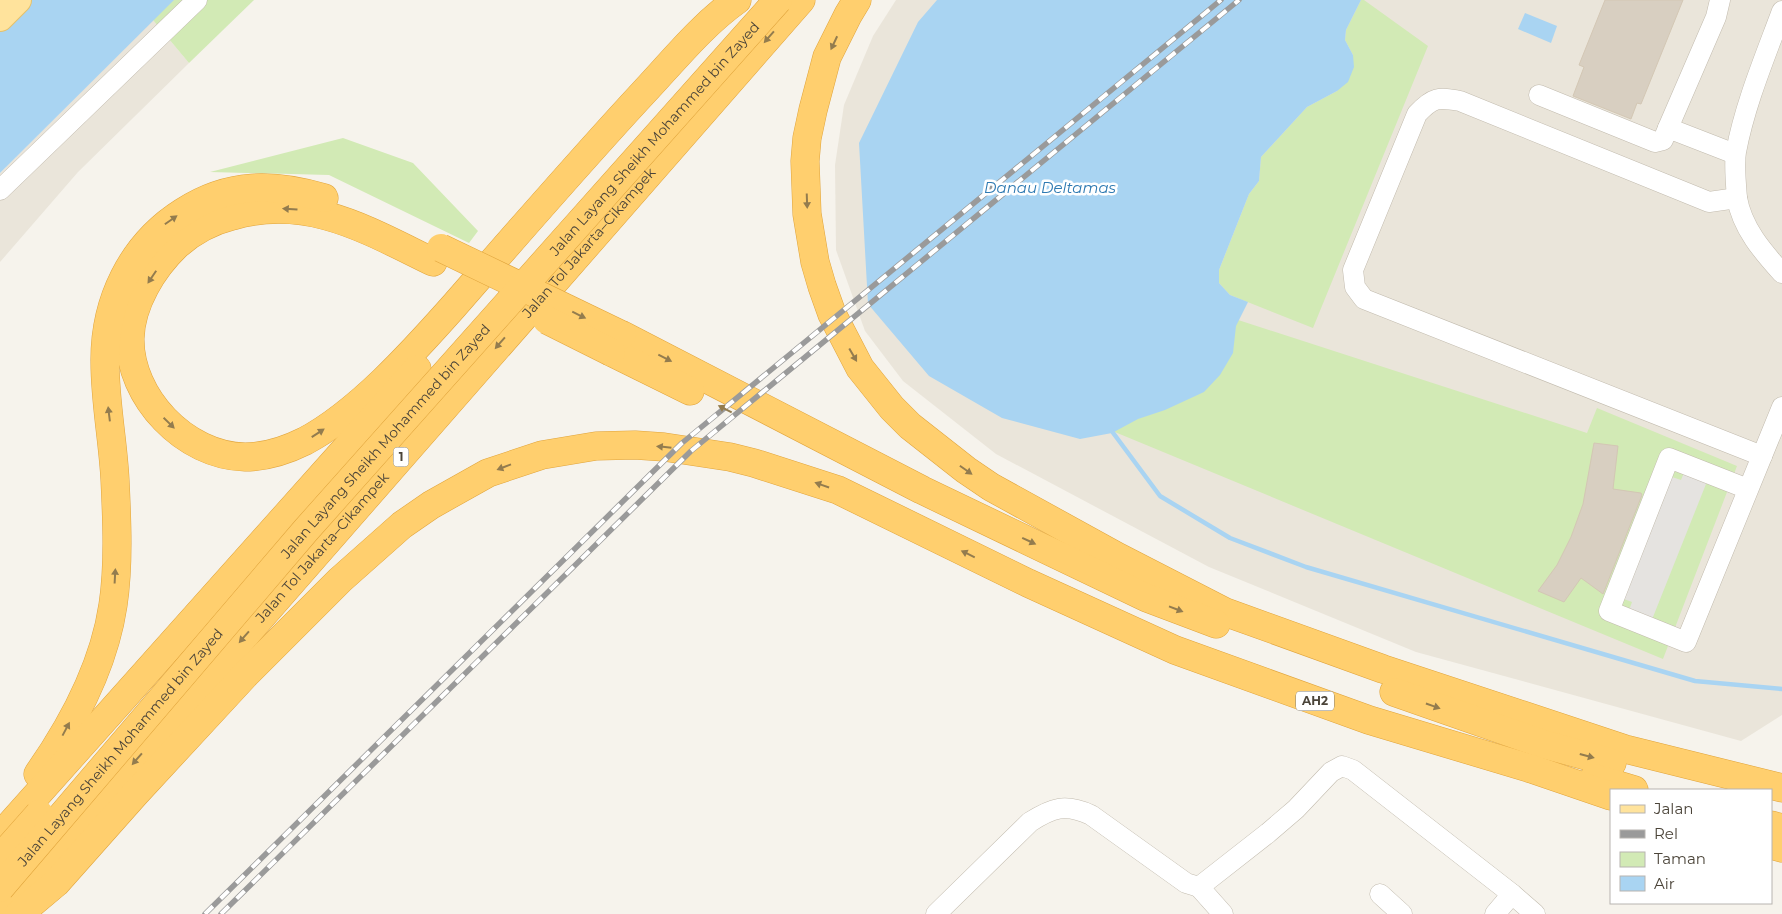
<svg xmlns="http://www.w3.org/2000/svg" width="1782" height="914" viewBox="0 0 1782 914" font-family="Montserrat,sans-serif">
<rect width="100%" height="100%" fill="#f6f3ec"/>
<g fill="#eae5da">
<path d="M896,0H1782V715L1741,741L1416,652L1209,567L996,454L903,381L865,331L836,250L835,165L844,105L873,36Z"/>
<path d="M153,20L189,63L78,172L0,262V173Z"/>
</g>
<g fill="#d2eab5">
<path d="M173,0H254L189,63L153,20Z"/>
<path d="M1361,0H1364L1428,46L1313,328L1230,295L1219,283V270L1249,194L1259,181L1261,157L1307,107L1337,91L1353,55L1345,40L1346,30Z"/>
<path d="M343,138L413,163L478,231L469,243L329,175L210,172Z"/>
<path d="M1149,291L1587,433L1597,408L1737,466L1663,659L1093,423Z"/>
</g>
<path fill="#e5e3e0" d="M1685,470L1708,479L1651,622L1628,613L1632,602L1621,598L1669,476L1681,480Z"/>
<g fill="#a9d4f2">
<path d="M18,0H174L0,173V18Z"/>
<path d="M937,0H1361L1346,30L1345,40L1353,55L1354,67L1348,82L1337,91L1307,107L1261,157L1259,181L1249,194L1219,270V283L1230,295L1248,302L1236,326L1233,353L1220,375L1204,392L1165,410L1138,419L1112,433L1080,439L1002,418L929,376L868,304L859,143L918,22Z"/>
<path d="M1525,13L1557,26L1551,43L1518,29Z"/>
</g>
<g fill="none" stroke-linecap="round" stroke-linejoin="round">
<path stroke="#a9d4f2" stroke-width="4.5" d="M1111,430L1160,496L1230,538L1306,567L1695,681L1782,689"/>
</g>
<g fill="#d8cfc1" stroke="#d3c7b4">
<path d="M1605,0H1683L1641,104L1637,103L1631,119L1573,96L1584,67L1579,65Z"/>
<path d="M1594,443L1618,446L1613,489L1641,493L1642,495L1603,594L1581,578L1564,602L1538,591L1557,565L1571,537L1583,504Z"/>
</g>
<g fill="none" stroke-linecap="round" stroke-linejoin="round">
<g stroke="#c2bbae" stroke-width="21">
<g id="minor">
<path d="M1782,11C1765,57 1745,104 1736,152C1734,164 1736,186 1737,198C1742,228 1763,252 1782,273"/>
<path d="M1539,95L1655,142L1663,140L1668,128L1735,154"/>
<path d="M1668,128L1716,17L1720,0"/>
<path d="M0,190L197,0"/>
<path d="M1737,198L1709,202L1460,101C1438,97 1433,97 1417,114L1353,270L1355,287L1364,299L1762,456"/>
<path d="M1748,489L1669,458L1609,611L1686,642L1782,407"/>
<path d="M1199,887L1223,914"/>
<path d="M1380,894L1402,914"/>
<path d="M936,914L1030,822C1052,808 1065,803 1091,815L1186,883L1199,887L1268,833L1296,809L1331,772L1342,766L1353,770L1512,894L1535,914"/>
<path d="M1495,914L1512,894"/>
</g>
</g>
<g stroke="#e6c16a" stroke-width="28">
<path id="major" d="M0,18L18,0"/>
</g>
<g stroke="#e0a43c" stroke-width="29">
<g id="highway">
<path d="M857,0L848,15L827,57L813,110L807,138L805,161L807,214L815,262L822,286L832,314L860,368L892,408L910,426L966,470L991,487L1118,557L1225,612L1383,669L1625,749L1782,788"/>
<path d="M433,262C367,230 308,194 232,216C212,221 193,231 177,245C153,268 131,303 130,338C129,397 185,456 245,457C265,457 287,450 305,441C358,413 413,352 453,307C516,235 579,162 644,92C674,60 702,25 737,0"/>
<path d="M622,335L922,490L1147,598L1216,624"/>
<path d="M611,352L690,391"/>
<path d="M1394,692L1543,744L1612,763"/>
<path d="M38,774C73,724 104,666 113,605C119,565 117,521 115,480C113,441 105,402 105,363C104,302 131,245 183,212C229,182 274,183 324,198"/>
<path d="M1594,778L1634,790"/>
<path d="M1771,825L1782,828"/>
<path d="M0,836L417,369"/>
<path d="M1771,845L1782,848"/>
<path id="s1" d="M10,904L801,0"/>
<path d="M19,914L56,883L135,794L247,673L340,580L402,525L431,505L488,473L542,455L596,446L635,445L664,447L730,457L754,463L838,490L1028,583L1175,650L1369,720L1532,769L1611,796"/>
</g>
</g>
<use href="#minor" stroke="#fff" stroke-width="20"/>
<use href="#major" stroke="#ffe39c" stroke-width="26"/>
<use href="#highway" stroke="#ffcf6e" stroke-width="28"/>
<g stroke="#9a9a9a" stroke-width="5.5">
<g id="rail">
<path d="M205,914L682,443L1221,0"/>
<path d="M221,914L691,451L1239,0"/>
</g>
</g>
<use href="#rail" stroke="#fff" stroke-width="4" stroke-dasharray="11" stroke-linecap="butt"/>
<g stroke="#e0a43c" stroke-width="29" stroke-linecap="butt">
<g id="highway-bridge">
<path d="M441,248L622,335"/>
<path d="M547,320L611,352"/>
<path d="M0,858L39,814"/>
<path id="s2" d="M0,888L306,530L778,0"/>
</g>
</g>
<use href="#highway-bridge" stroke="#ffcf6e" stroke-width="28"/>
</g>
<defs><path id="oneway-solid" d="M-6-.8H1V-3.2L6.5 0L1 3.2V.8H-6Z" transform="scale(1.25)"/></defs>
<g fill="#937c4e">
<use href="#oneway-solid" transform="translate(769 37) rotate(131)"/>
<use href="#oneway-solid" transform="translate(834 43) rotate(115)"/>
<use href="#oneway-solid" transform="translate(807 201) rotate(88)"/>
<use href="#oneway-solid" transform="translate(290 209) rotate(-176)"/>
<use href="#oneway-solid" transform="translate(171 220) rotate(-35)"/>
<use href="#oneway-solid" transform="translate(152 277) rotate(124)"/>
<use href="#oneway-solid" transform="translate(579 315) rotate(26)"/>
<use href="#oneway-solid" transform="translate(500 343) rotate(131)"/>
<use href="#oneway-solid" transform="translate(853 355) rotate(60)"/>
<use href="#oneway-solid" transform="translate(665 358) rotate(27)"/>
<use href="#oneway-solid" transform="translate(725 409) rotate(-153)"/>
<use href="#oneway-solid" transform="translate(109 414) rotate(-97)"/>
<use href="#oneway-solid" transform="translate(169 423) rotate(44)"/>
<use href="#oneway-solid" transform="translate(318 433) rotate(-33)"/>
<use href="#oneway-solid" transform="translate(664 447) rotate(-174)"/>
<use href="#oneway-solid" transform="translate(504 467) rotate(159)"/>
<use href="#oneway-solid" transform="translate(966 470) rotate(35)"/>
<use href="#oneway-solid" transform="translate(822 485) rotate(-161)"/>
<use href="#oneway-solid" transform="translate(1029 541) rotate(25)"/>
<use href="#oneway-solid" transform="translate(968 554) rotate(-154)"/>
<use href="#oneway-solid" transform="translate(115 576) rotate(-87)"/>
<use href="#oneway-solid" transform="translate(1176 609) rotate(21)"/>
<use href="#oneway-solid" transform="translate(244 637) rotate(131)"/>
<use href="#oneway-solid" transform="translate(1433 706) rotate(19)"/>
<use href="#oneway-solid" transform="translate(66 729) rotate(-62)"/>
<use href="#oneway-solid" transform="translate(1587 756) rotate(15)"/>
<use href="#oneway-solid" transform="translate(137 759) rotate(131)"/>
</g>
<g text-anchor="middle" stroke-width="5" stroke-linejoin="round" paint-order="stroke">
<g fill="#fff" stroke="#817c74" stroke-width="1">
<rect x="393.5" y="447.5" width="15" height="19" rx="4"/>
<rect x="1296" y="691.5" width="38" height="19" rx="4"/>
</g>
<g font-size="12" font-weight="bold" fill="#4b4439">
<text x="401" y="461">1</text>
<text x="1315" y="705">AH2</text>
</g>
<g font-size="14" fill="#4b4439" stroke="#fff">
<text dy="5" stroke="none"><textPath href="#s2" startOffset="995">Jalan Layang Sheikh Mohammed bin Zayed</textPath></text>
<text dy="5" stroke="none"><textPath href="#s1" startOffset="879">Jalan Tol Jakarta–Cikampek</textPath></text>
<text dy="5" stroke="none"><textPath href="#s2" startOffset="590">Jalan Layang Sheikh Mohammed bin Zayed</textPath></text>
<text dy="5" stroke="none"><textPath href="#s1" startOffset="474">Jalan Tol Jakarta–Cikampek</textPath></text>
<text dy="5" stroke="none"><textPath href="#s2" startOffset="185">Jalan Layang Sheikh Mohammed bin Zayed</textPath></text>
</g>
<g font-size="15" font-style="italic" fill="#2e7ab2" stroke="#fff">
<text x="1050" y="193">Danau Deltamas</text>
</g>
</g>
<rect x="1610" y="789" width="162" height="115" fill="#ffffff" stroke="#b7b4b0"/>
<rect x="1620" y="805" width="25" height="8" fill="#ffe39c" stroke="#b7b4b0"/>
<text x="1654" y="814" font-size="15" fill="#4b4439">Jalan</text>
<rect x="1620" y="830" width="25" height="8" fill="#9a9a9a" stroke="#b7b4b0"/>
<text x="1654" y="839" font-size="15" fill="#4b4439">Rel</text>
<rect x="1620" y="852" width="25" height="15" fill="#d2eab5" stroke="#b7b4b0"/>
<text x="1654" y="864" font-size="15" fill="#4b4439">Taman</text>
<rect x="1620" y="876" width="25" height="15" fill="#a9d4f2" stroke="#b7b4b0"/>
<text x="1654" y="889" font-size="15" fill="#4b4439">Air</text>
</svg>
